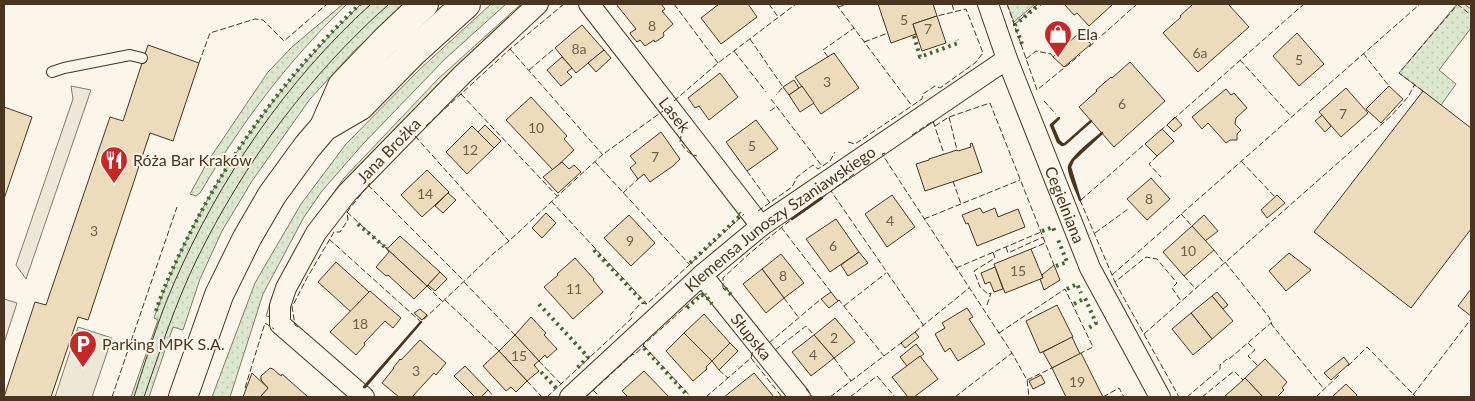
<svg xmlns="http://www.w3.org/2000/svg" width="1475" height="401" viewBox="0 0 1475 401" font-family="Lato,sans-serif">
<defs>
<pattern id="grass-dots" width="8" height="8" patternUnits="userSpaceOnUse" patternTransform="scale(1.25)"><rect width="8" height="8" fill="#dce7d0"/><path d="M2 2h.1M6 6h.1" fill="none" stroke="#bec7b2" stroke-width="1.8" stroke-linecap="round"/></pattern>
</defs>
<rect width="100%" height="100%" fill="#fbf6e9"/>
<g fill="url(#grass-dots)" stroke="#887966">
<path d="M343,4H347C287,62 242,122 200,193L196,196L190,194L208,161L268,72L292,47Z"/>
<path d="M361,4H405L354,51L310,99L252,181L222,231L200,279L183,330L173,327L149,397H131L158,320L154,318C195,198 271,91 361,4Z"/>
<path d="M491,4H506L445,59L363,144L322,191L304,217L263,294L230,397H212L255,283L301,204L346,144L419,70Z"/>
<path d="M521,4H528L354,176L276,318L266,316L272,297L289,261L321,210L344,178L438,79Z"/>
<path d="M1007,4H1027L1029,5L1031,4H1035L1014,22Z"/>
<path d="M1457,4H1464L1471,9V28L1439,70L1456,84L1441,105L1399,73Z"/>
</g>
<g fill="#ede7d9" stroke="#887966">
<path d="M71,86L91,90L26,279L16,265L73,99Z"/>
<path d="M4,299L17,303L4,343Z"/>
<path d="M78,327L112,338L92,397H55Z"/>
</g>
<g fill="#ecdcbc" stroke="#4a3520">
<path d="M616,4H661L665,9L662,11L673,24L663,33L664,35L663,37L655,42L654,40L645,46L640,40L637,42L631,35L630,33L636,29Z"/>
<path d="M719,4H748L757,17L721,44L701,18Z"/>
<path d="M878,4H933L937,16L913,24L916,34L891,43Z"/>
<path d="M1064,4H1113L1089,26L1077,13L1074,15Z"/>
<path d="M1193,4H1228L1249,27L1198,72L1163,33L1181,17L1180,16Z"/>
<path d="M937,16L946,43L922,51L913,24Z"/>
<path d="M582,25L604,50L576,73L555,48Z"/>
<path d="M1079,33L1091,44L1064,67L1053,57Z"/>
<path d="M1297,33L1324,64L1299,86L1273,56Z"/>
<path d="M148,45L199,63L173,141L150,133L88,320L78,317L51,397H4L35,302L46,305L110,117L123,121Z"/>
<path d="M604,50L611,58L596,72L588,63Z"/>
<path d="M834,53L859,88L821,114L795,77Z"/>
<path d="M562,57L572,68L567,72L572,77L561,86L547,70Z"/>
<path d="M1130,62L1165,101L1114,147L1079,107L1097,91L1096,90L1111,77L1112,78Z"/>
<path d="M720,73L738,97L709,120L699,106L695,108L688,98Z"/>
<path d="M794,80L799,88L789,95L783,87Z"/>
<path d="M802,86L814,103L800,112L789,95Z"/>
<path d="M1389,86L1403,99L1381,123L1366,109Z"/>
<path d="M1346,88L1368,113L1341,137L1319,112Z"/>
<path d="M1226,89L1231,95L1234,93L1247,108L1236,118L1235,124L1241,130L1237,134V140H1230L1226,143L1208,123L1202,129L1192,117Z"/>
<path d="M1423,91L1471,128V229L1411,308L1314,232Z"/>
<path d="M531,97L567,136L564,139L574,150L553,170L506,120Z"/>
<path d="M4,107L32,117L4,199Z"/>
<path d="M1322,115L1331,126L1325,132L1315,121Z"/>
<path d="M1175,117L1182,125L1174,132L1167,125Z"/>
<path d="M756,120L778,149L747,171L726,142Z"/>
<path d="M485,125L501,141L494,148L478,132Z"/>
<path d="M472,126L494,148L467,174L446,152Z"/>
<path d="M1162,129L1174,141L1157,156L1145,144Z"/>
<path d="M661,132L680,159L673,166L650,182L644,174L638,179L630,168L636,163L630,156Z"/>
<path d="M972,143L982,172L925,191L916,164L929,160V159L957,150L958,151L971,147L970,144Z"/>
<path d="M562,162L569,169L574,165L581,172L558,193L543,177Z"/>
<path d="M427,170L449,192L422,217L401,195Z"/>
<path d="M1151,178L1170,199L1147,220L1127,199Z"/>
<path d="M448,193L456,200L443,213L435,206Z"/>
<path d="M892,195L915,227L887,247L865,214Z"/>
<path d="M1277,195L1285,203L1267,218L1261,210Z"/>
<path d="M980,208L983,213L995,208L998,217L1018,209L1025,227L977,246L968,223L966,224L962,215Z"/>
<path d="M546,213L556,223L542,238L532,228Z"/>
<path d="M629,215L655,243L631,266L604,238Z"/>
<path d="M1204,215L1218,231L1205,241L1192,226Z"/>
<path d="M836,219L859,252L830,272L806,239Z"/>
<path d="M1192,226L1214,250L1184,276L1163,252Z"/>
<path d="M400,236L440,272L427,286L386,248H388Z"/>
<path d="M386,248L427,286L414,299L388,275L386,276L376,267L389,252Z"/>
<path d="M1031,249L1043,278L1005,293L994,264Z"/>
<path d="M859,252L868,263L848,276L841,265Z"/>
<path d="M1289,253L1311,270L1286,291L1269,271Z"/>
<path d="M781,254L804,283L784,298L762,269Z"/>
<path d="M575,258L594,279L593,280L603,292L573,319L544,287L558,275L557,274Z"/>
<path d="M336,262L369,292L351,312L318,282Z"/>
<path d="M1054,265L1060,280L1044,290L1040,279L1043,278L1042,275Z"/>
<path d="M995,267L1003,289L994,292L990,282L985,284L981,273Z"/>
<path d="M762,269L784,298L766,313L743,284Z"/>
<path d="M440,272L447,279L435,291L428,285Z"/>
<path d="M1471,289V316L1458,306Z"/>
<path d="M370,291L401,318L393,328L385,321L364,343L365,345L356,355L330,332Z"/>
<path d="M831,292L838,301L829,308L821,299Z"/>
<path d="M1217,292L1228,305L1223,309L1212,296Z"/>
<path d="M1212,296L1233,321L1212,339L1191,313Z"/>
<path d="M1057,305L1073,337L1040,353L1026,321Z"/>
<path d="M967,308L973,317L969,319L985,344L958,361L950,348L945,352L935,334L945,328L942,323Z"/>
<path d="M420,309L427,315L422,320L414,313Z"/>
<path d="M1191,313L1212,339L1193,355L1172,329Z"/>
<path d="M704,314L730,343L712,361L684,333Z"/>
<path d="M531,317L546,333L544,335L557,349L547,358L545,355L539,361L515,335Z"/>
<path d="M835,318L855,342L834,358L814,335Z"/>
<path d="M915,332L919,337L905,348L901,343Z"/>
<path d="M684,333L712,361L706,367L707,369L693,381L666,351Z"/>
<path d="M515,335L539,361L534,365L539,371L527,381L499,351Z"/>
<path d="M814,335L834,358L811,376L792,352Z"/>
<path d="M1072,337L1080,354L1052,368L1043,352Z"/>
<path d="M420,340L446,363L436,375L434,373L412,397H399L382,383L394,368H393L400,359L401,360Z"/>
<path d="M730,343L738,351L719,370L712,361Z"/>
<path d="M916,344L924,354L907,366L900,357Z"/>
<path d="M499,351L527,381L516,392L511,387L506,391L483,366Z"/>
<path d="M1081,353L1103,397H1066L1052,368Z"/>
<path d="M920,356L938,379L914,397H908L892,377Z"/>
<path d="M1344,357L1349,364L1331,380L1324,373Z"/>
<path d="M1265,359L1287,382L1282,388L1284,390L1277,397H1263L1245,378Z"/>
<path d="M465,366L488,390L481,397H475L454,376Z"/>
<path d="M270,368L273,369L281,376L282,374L308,397H260L268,388L261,380V376Z"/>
<path d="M644,371L669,397H628L622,391Z"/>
<path d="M252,373L268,388L260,397H243Z"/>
<path d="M754,373L774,397H724Z"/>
<path d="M1041,375L1045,383L1033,389L1029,381Z"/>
<path d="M1245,378L1263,397H1224L1243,380Z"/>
<path d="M1346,384L1357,395L1355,397H1332Z"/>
</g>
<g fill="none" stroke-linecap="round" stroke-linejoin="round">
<g stroke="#4a3520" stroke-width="12">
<path id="service" d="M52,72L64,68L130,55L142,58"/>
</g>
<g stroke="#4a3520" stroke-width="22">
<g id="minor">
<path id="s1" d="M589,4L761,226"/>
<path id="s2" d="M988,4L1007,59L1090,268L1160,397"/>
<path id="s3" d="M702,275L800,397"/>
<path id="s4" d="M364,397L280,324V306L286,288L316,233L347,193L462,75L538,4"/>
<path id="s5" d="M570,397L702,275L761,226L1007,59"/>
</g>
</g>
<g stroke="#4a3520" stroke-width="30">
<g id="secondary">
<path d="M324,127L360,106L414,51L466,4"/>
<path d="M183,397L219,295L247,238L272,195L307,147L324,127L342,86L385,41L424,4"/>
</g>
</g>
<use href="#service" stroke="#fbf6e9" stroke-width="10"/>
<use href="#minor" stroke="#fbf6e9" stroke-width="20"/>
<use href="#secondary" stroke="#fbf6e9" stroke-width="28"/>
<g stroke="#4a3520" stroke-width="1">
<path d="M134,397C146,359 158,320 174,283C220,178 286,81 371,4"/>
<path d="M144,397C160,351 175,304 197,259C244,163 309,75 389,4"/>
</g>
<g stroke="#436837" stroke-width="4" stroke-dasharray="2.5 4" stroke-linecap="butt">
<path d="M914,36L920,57L958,43L957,40"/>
<path d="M1022,44L1015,25L1040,4"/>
<path d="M358,224L386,248"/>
<path d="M1042,231L1053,227L1055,233"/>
<path d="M594,250L644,303"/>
<path d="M690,263L741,215L739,213"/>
<path d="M1056,266L1067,262L1057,237"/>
<path d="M725,288L732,296"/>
<path d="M1067,289L1077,284L1081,293"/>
<path d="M539,304L588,357L576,369"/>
<path d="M1074,304L1085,298L1096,323L1086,330"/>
<path d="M687,308L701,295L706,296L712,304"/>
<path d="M156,311C165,283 178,257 191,231C235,145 291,70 360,4"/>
<path d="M644,348L688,396"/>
<path d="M541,372L556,388"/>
<path d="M599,396V397"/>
</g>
<g stroke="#4a3520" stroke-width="1" stroke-dasharray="6 2.5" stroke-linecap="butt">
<path d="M674,4L718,63"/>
<path d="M769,4L778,17"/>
<path d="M836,4L912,106"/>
<path d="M952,4L954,11"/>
<path d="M1007,4L1037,90L1080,55"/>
<path d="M1457,4L1471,15"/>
<path d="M838,7L848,4"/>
<path d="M1014,25L1038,4"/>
<path d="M750,39L783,87L776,95"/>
<path d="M864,42L888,33"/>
<path d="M1089,47L1137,4"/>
<path d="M510,49L603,155"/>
<path d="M734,51L766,92"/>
<path d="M1363,53L1389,86"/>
<path d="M828,57L823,50L854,28"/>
<path d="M1026,59L1036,51L1051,54L1053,57"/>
<path d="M1240,60L1291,116"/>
<path d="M199,63L210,33L255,19L263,20L284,41L327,4"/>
<path d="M529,70L555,48"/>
<path d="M1423,91L1399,73L1458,4"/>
<path d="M461,94L557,196"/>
<path d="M771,99L822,166"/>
<path d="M674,101L718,63L796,4"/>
<path d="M1044,101L1056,114"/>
<path d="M770,111L777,106"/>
<path d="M949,117L957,150"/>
<path d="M426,126L510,49L564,4"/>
<path d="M935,126L949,117L990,103L1054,265"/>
<path d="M1160,131L1304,4"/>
<path d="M912,135L933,121L944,154"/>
<path d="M415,136L509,241"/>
<path d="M681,136L680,142C685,149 688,154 697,156"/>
<path d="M848,142L855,144L922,99L923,94L935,86L940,88L975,63L983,53L966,9L937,16"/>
<path d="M885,153L882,154L1012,353L1027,380L1029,397"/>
<path d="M1157,156L1149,164L1161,177"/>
<path d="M1241,161L1275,197"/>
<path d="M595,162L690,265"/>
<path d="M747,171L770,203"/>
<path d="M854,174L831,191L924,326"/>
<path d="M953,181L961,204"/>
<path d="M368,185L464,281"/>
<path d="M623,193L638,179"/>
<path d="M822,198L828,193"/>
<path d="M1080,200L1115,282L1146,257L1157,259L1177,283L1172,288L1181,301"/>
<path d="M1081,200L1147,142"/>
<path d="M551,201L647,304"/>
<path d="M758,211L792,187L797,177L813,165L818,169L830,161L835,152"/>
<path d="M347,212L386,248"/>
<path d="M1181,214L1192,226"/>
<path d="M924,219L1020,180"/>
<path d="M781,227L831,292"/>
<path d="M1095,233L1128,209"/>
<path d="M329,239L421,322L494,253L509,241L602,155L663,111"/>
<path d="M1006,247L1008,253L1043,237"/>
<path d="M1031,249L1045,243"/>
<path d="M1214,250L1224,263"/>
<path d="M1225,262L1269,317L1272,325L1324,389"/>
<path d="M956,268L1041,232"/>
<path d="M1112,275L1420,4"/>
<path d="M1184,276L1195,288"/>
<path d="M464,282L515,335"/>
<path d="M1115,282L1179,397"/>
<path d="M427,286L443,302"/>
<path d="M724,289L723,288V278L750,253L792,219"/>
<path d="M784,298L799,318"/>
<path d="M445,300L499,351"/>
<path d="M838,301L839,300L884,356"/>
<path d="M987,305L991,293L988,294L980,287L974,271L995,258L993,252"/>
<path d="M844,306L886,273"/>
<path d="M298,327L295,325L292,307L307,278L334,232H340L348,220L347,212L370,183"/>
<path d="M915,332L969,288"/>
<path d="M999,333L1065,289L1093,347L1081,353"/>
<path d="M1144,334L1391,116L1408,97L1415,84"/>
<path d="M769,343L821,299"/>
<path d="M1248,343L1255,350L1248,356L1258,366"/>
<path d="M644,346L691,397"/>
<path d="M775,350L806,326L814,335"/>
<path d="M751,358L782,397"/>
<path d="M834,358L851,381"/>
<path d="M539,361L561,384"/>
<path d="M1348,366L1367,347L1416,397"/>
<path d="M719,370L728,378"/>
<path d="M1027,380L1052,368"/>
<path d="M527,381L542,397"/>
<path d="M245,388L265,323L274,329"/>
<path d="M806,389L813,397"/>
<path d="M488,390L494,397"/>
<path d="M593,390L600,397"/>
<path d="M1413,395L1471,319"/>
<path d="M112,397L177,207"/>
<path d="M547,397L632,318L630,315L641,303L647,304L744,214"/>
<path d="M586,397L633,354L634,355L644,346L643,345L700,294H707"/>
<path d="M706,397L751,358L753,350"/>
<path d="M830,397L901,343"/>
<path d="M850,397L877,376L895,397"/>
<path d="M955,397L1012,353"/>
<path d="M1103,397L1119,388L1124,397"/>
<path d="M1187,397L1220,369V365L1227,359L1228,360L1272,322"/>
<path d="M1202,397L1234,371L1243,380"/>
<path d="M1316,397L1339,375"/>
</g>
<g stroke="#4a3520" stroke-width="2.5">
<path d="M1059,118L1052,125L1059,141L1062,144H1065L1091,121L1065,144L1062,145L1058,142L1051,125Z"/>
<path d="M1102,133L1073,160L1070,167L1080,200C1078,193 1068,174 1069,167C1071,157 1094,140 1102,133Z"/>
<path d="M821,198H822L792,219Z"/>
<path d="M421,322L365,387H364Z"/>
</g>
</g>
<defs>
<g id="shop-pin" transform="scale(1.4375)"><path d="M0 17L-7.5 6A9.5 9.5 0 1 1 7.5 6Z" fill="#c62828" stroke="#fbf6e9"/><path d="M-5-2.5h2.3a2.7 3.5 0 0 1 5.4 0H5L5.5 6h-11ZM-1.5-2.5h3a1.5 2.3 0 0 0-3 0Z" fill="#fff"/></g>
<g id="restaurant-pin" transform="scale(1.4375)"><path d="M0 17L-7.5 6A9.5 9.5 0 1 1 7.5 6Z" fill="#c62828" stroke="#fbf6e9"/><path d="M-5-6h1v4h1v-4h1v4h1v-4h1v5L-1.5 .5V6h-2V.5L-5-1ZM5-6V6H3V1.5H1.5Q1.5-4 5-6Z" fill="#fff"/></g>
<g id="parking-pin" transform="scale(1.4375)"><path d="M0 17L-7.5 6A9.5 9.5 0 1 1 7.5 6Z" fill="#c62828" stroke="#fbf6e9"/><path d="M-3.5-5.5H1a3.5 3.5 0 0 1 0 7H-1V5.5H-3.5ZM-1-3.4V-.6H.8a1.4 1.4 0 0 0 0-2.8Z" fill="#fff"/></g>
</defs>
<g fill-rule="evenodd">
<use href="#shop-pin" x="1058" y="34"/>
<use href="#restaurant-pin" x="114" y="160"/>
<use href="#parking-pin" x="83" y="344"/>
</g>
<g text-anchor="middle" stroke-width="4" stroke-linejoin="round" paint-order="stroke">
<g font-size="14" fill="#725f47">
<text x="904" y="25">5</text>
<text x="652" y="31">8</text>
<text x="928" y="34">7</text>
<text x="579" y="54">8a</text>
<text x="1200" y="58">6a</text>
<text x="1299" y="65">5</text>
<text x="827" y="87">3</text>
<text x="1122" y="109">6</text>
<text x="1343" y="119">7</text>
<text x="536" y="133">10</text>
<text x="752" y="151">5</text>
<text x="470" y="155">12</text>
<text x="655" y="162">7</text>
<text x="425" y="199">14</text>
<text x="1149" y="204">8</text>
<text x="890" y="226">4</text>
<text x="94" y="236">3</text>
<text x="630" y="246">9</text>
<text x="833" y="251">6</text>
<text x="1188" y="256">10</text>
<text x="1018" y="276">15</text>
<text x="783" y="281">8</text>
<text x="574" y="294">11</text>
<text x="360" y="329">18</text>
<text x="834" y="343">2</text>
<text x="813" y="360">4</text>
<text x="519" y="361">15</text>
<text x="416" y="376">3</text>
<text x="1077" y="387">19</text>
</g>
<g font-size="16" fill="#4a3520" stroke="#fbf6e9" text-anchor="start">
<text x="1077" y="40">Ela</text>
<text x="133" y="166">Róża Bar Kraków</text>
<text x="102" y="350">Parking MPK S.A.</text>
</g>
<g font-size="16" fill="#4a3520" stroke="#fbf6e9">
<text dy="6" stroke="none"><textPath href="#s1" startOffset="140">Lasek</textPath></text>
<text dy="6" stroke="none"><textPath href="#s4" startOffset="321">Jana Brożka</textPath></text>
<text dy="6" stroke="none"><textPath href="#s2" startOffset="215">Cegielniana</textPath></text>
<text dy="6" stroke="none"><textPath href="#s5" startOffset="276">Klemensa Junoszy Szaniawskiego</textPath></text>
<text dy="6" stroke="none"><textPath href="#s3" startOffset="79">Słupska</textPath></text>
</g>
</g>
<rect width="1475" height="401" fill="none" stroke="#4a3520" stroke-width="10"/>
</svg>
